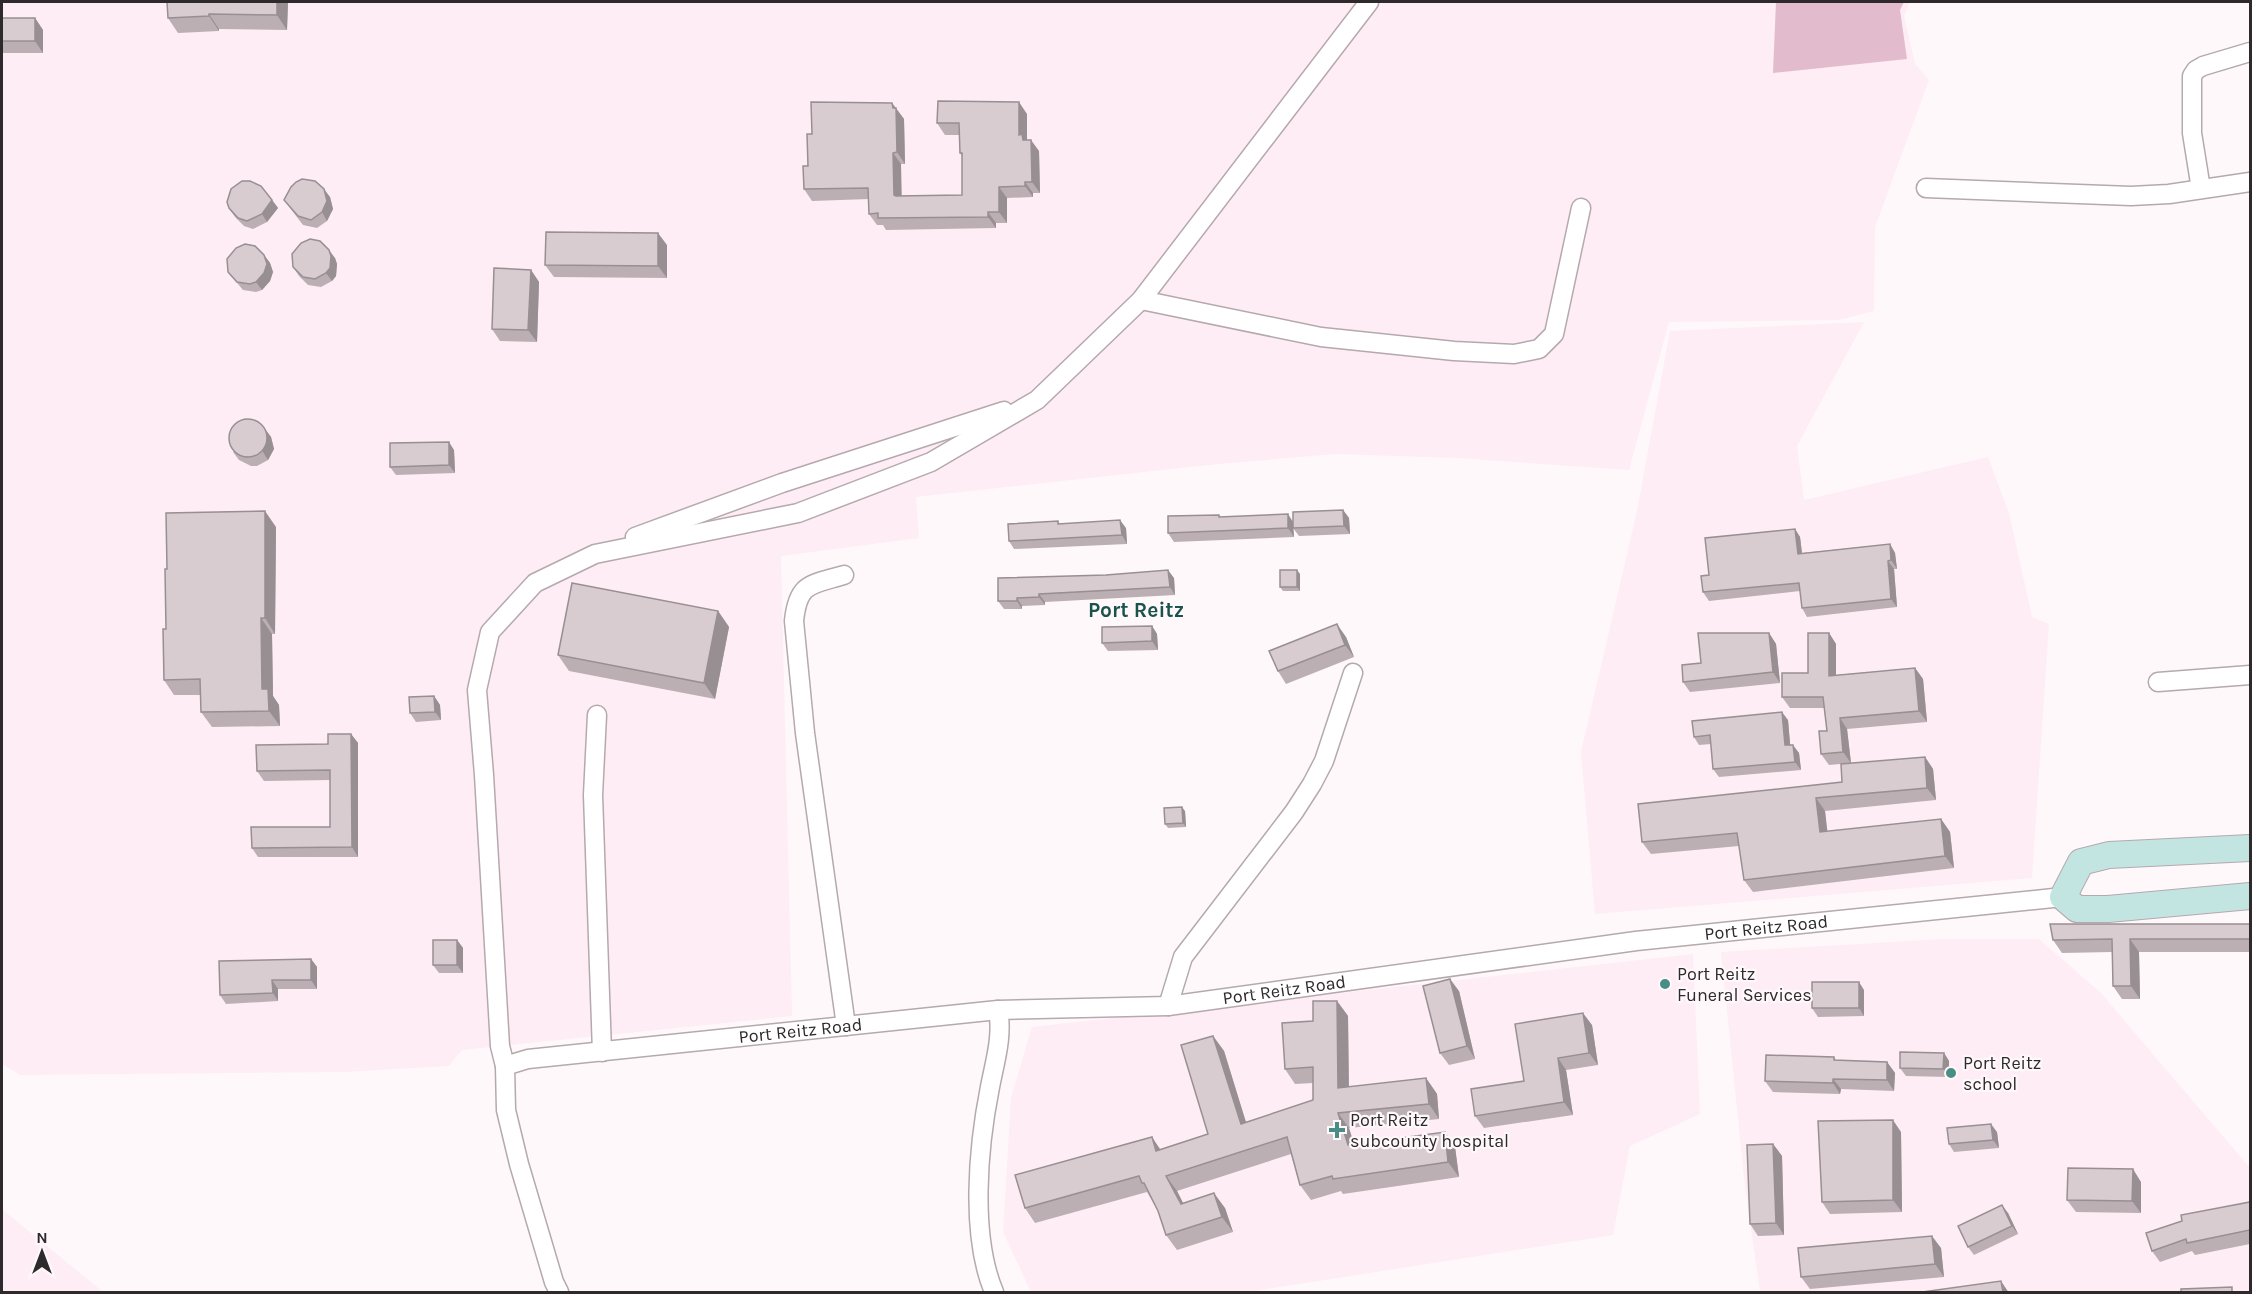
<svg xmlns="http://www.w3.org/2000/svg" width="2252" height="1294" viewBox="0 0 2252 1294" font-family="Karla,sans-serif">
<rect width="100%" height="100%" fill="#fef8fb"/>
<g fill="#feedf4">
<path d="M2,2H1910L1904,16L1915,64L1929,80L1875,227L1874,311L1838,320L1669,322L1629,470L1458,458L1335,454L1218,464L916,497L919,538L781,556L792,1016L462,1050L449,1066L345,1072L20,1075L2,1064Z"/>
<path d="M1864,322L1797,446L1804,500L1988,457L2009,513L2032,617L2049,624L2032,878L1595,914L1581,752L1637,511L1670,331Z"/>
<path d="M1943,939H2039L2100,992L2250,1168V1292H1760L1744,1178L1721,952Z"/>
<path d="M1693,954L1700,1114L1630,1146L1613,1235L1248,1292H1031L1003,1232L1011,1098L1032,1027Z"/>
<path d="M2,1209L87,1279L103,1292H2Z"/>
</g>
<path fill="#e2bccd" d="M1776,2H1904L1900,10L1907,59L1773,73Z"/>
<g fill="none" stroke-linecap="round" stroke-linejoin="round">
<g stroke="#b5a9ae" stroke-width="21">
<g id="street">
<path d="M1926,188L2131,196L2169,194L2250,182"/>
<path d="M2201,189L2192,133V76L2196,70L2203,66L2250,52"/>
<path d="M1141,300L1321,337L1454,351L1514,354L1539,349L1554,334L1581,208"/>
<path d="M635,537L782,483L1004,411"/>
<path d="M844,575C811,585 798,582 794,621L805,733L846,1026"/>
<path d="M2158,682L2250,675"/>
<path d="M597,715L593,795L602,1052"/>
<path d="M1168,1006L1183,957L1294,812L1312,784L1324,761L1353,673"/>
<path id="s1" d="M505,1066L528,1059L998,1010L1168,1006L1636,941L2063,897"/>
<path d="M559,1292L554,1282L519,1164L506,1110L505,1066L500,1046L484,775L477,690L490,632L535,583L595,554L798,513L931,462L1037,400L1141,300L1369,2"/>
<path d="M994,1292C970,1235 978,1147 990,1087C995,1061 1003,1036 998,1010"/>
</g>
</g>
<g stroke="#b5a9ae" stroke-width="28">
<path id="secondary" d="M2250,848L2109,855L2081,862L2063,897L2077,909H2108L2250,896"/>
</g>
<use href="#street" stroke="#fff" stroke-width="18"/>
<use href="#secondary" stroke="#c3e5e2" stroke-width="26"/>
</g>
<g fill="#bbafb4">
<path d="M167,2H288L287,30L219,29V31L178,33L168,18Z"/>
<path d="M2,18H35L43,30V53H2Z"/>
<path d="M892,103L904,119L905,164H901V196L962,195V156L960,153L959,135H945L937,123L1027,114V140L1039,151L1040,193H1033V197L1007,198V223H996V228L886,230L883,225H877L869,214V199L812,201L804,189L812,134Z"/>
<path d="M330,197L333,209L327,221L317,228L303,225L284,200Z"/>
<path d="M272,200L278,208L267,222L253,229L244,226L235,217L229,208Z"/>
<path d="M667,245V278L554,277L545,265Z"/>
<path d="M264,255L270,263L273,272L270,281L262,290L256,292L243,290L228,272Z"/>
<path d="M335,258L337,264L336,276L332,281L321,287L308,285L299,276L293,267Z"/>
<path d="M531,270L539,282L537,342L500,341L492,329Z"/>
<path d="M265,429L271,437L274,449L268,460L257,466H251L239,460L233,452Z"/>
<path d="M454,450L455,473L396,475L390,467Z"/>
<path d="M1343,510L1349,518L1350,534L1299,536L1293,528L1294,537L1174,542L1168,533L1293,522Z"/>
<path d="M1058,521L1060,524L1126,528L1127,544L1014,549L1009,541Z"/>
<path d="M276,527L275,634H272L273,696L279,705L280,726L212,727L201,712V695H174L164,680L166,629L167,569Z"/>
<path d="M1795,529L1800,537L1802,553L1890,544L1895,553L1897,569H1894L1897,607L1807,617L1802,608L1800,591L1709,601L1703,592L1709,575Z"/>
<path d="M1300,574V591H1283L1280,587Z"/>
<path d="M998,578H1174L1175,595L1045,602V605L1022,606V609H1004L998,601Z"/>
<path d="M718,611L729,627L715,699L569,671L558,655Z"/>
<path d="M1152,626L1157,634L1158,650L1108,651L1102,643Z"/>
<path d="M1769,633L1776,644L1780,683L1690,692L1683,682L1701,663Z"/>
<path d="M1829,633L1836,644V675L1915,668L1923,679L1927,722L1847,729L1851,763L1829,765L1821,754L1827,731L1824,708H1790L1782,697L1808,673Z"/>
<path d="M1346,637L1354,657L1286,684L1278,671Z"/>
<path d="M434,696L440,705L441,720L416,722L410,713Z"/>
<path d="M1788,720L1790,745L1799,753L1801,770L1719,777L1713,769L1711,744L1699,745L1694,737Z"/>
<path d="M351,734L358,743V857H258L252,848L330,827V780L264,781L257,771Z"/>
<path d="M1925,757L1933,769L1936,800L1825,811L1827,832L1941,819L1950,832L1954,868L1753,892L1744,880L1739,846L1651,854L1642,842Z"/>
<path d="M1185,811L1186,827L1168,828L1165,824Z"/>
<path d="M2250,924V952H2139L2140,999H2122L2113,986L2112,952L2062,953L2053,940Z"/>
<path d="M457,940L463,948V973H439L433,965Z"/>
<path d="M311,959L317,967V989H278V1001L226,1004L220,995Z"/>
<path d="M1864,990V1016L1818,1017L1812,1008Z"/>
<path d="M1459,991L1475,1059L1449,1065L1440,1053Z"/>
<path d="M1337,1001L1348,1016L1349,1087L1426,1078L1437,1094L1439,1119L1349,1128L1354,1145L1455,1147L1459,1177L1343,1194L1341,1191L1311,1200L1300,1185L1291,1154L1177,1191L1183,1203L1225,1208L1233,1232L1177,1250L1166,1235L1158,1211L1147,1192L1035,1223L1025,1208L1161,1149L1208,1134L1213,1036L1224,1051L1246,1122L1313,1100V1083L1295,1084L1285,1069L1313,1021Z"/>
<path d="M1592,1025L1598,1065L1566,1070L1573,1115L1484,1128L1475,1116L1524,1081Z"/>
<path d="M1944,1053L1949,1061V1077L1906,1076L1900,1068Z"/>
<path d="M1834,1057L1836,1060L1887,1062L1895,1073L1894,1091L1841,1089L1840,1094L1773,1092L1765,1081Z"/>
<path d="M1901,1132L1902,1212L1830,1214L1822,1202Z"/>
<path d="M1997,1132L1999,1148L1954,1152L1949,1144Z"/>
<path d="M1773,1144L1782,1156L1784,1235L1758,1236L1750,1224Z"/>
<path d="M2141,1182V1213L2076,1212L2067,1200Z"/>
<path d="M2250,1202V1244L2195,1255L2192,1251L2160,1262L2152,1251Z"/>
<path d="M2008,1213L2018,1234L1974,1255L1968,1247Z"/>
<path d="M1941,1248L1944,1277L1810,1289L1801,1277Z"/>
</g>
<g fill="#988f92">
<path d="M277,2H288L287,30L277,15Z"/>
<path d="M209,14L219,29V31L209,16Z"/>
<path d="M35,18L43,30V53L35,41Z"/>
<path d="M1019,102L1027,114V141L1031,151L1019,135Z"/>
<path d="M892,103L904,119L905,164L897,152Z"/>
<path d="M1031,140L1039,151L1040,193L1032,182Z"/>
<path d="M893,153L901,164L902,206L894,195Z"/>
<path d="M1025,182L1033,193V197L1025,186Z"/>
<path d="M999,187L1007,198V223L999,212Z"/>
<path d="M324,189L330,197L333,209L327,221L322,212Z"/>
<path d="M272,200L278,208L267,222L262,214Z"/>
<path d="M988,212L996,223V228L988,217Z"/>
<path d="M658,233L667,245V278L658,266Z"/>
<path d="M329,250L335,258L337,264L336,276L332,281L326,273Z"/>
<path d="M264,255L270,263L273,272L270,281L262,290L256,282Z"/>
<path d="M531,270L539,282L537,342L528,330Z"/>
<path d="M265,429L271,437L274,449L268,460L263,452Z"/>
<path d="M449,442L454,450L455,473L449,465Z"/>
<path d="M1343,510L1349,518L1350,534L1344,526Z"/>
<path d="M265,511L276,527L275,634L265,618Z"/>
<path d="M1288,514L1293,522L1294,537L1288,528Z"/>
<path d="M1120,520L1126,528L1127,544L1122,535Z"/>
<path d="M1795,529L1800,537L1803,562L1798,554Z"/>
<path d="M1890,544L1895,553L1897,569L1891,560Z"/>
<path d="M1888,561L1894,569L1897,607L1891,599Z"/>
<path d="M1168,570L1174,578L1175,595L1170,587Z"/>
<path d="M1297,570L1300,574V591L1297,587Z"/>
<path d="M1039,594L1045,602V605L1039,597Z"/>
<path d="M1017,598L1022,606V609L1017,601Z"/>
<path d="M718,611L729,627L715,699L704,683Z"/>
<path d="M261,618L272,634L273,696L279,705L280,726L269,711L262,689Z"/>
<path d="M1337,624L1346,637L1354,657L1345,645Z"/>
<path d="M1152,626L1157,634L1158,650L1152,641Z"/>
<path d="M1769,633L1776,644L1780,683L1773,672Z"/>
<path d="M1829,633L1836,644V687L1829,676Z"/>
<path d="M1915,668L1923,679L1927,722L1919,711Z"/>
<path d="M434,696L440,705L441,720L435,712Z"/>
<path d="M1782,712L1788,720L1791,754L1785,745Z"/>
<path d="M1840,718L1847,729L1851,763L1843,752Z"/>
<path d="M351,734L358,743V857L352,847Z"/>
<path d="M1793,745L1799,753L1801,770L1795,762Z"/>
<path d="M1925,757L1933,769L1936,800L1927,788Z"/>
<path d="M1816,798L1825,811L1829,845L1820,832Z"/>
<path d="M1182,807L1185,811L1186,827L1183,823Z"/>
<path d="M1941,819L1950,832L1954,868L1945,856Z"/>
<path d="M2130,939L2139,952L2140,999L2131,986Z"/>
<path d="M457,940L463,948V973L457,965Z"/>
<path d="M311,959L317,967V989L311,980Z"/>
<path d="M1450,979L1459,991L1475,1059L1467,1046Z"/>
<path d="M272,980L278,989V1001L273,993Z"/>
<path d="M1859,982L1864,990V1016L1859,1008Z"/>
<path d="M1337,1001L1348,1016L1349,1103L1338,1088Z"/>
<path d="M1583,1013L1592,1025L1598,1065L1589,1053Z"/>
<path d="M1213,1036L1224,1051L1251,1139L1241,1124Z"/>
<path d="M1944,1053L1949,1061V1077L1943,1069Z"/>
<path d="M1558,1058L1566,1070L1573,1115L1564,1102Z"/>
<path d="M1887,1062L1895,1073L1894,1091L1887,1080Z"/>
<path d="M1426,1078L1437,1094L1439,1119L1429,1104Z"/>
<path d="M1833,1079L1841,1089L1840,1094L1833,1083Z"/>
<path d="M1338,1113L1349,1128L1359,1160L1348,1145Z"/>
<path d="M1893,1120L1901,1132L1902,1212L1893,1200Z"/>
<path d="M1991,1124L1997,1132L1999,1148L1993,1140Z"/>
<path d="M1445,1132L1455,1147L1459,1177L1448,1162Z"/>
<path d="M1152,1137L1162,1152L1156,1151Z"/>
<path d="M1773,1144L1782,1156L1784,1235L1776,1223Z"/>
<path d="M2133,1169L2141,1182V1213L2132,1201Z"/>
<path d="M1166,1176L1177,1191L1191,1219L1181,1204Z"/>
<path d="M1214,1193L1225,1208L1233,1232L1222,1217Z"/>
<path d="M2002,1205L2008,1213L2018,1234L2012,1226Z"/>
<path d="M1932,1236L1941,1248L1944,1277L1935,1264Z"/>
<path d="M2001,1281L2009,1293H2003Z"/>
</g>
<g fill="#d9ccd1" stroke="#988f92" stroke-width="1.5">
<path d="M167,2H277V15L209,14V16L168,18Z"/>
<rect x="2" y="18" width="33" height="23"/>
<path d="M938,101L1019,102V135L1022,134L1023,140H1031L1032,182H1025V186L999,187V212H988V217L878,218V213L869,214L868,188L804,189L803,166H808L807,134H812L811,102L892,103L893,108H896L897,152L893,153L894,195L896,196L962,195V153H960L959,123H937Z"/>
<path d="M302,179L315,181L324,189L327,201L322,212L311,220L298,216L284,200L291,187L296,182Z"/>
<path d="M242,181H250L261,186L272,200L262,214L247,221L238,218L229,208L227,202L231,189Z"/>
<path d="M546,232L658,233V266L545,265Z"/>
<path d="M310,239L320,241L329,250L331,256L330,268L326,273L315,279L303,277L293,267L292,254L301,243Z"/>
<path d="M245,244L255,246L264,255L267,264L264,273L256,282L250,284L237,282L228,272L227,259L236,248Z"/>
<path d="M494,268L531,270L528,330L492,329Z"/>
<circle cx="248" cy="438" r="19"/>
<path d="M449,442V465L390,467V443Z"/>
<path d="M1343,510L1344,526L1293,528V512Z"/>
<path d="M265,511V618H261L262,689H268L269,711L201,712L200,679L164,680L163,629H166L165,569H167L166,513Z"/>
<path d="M1288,514V528L1168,533V516L1219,515V517Z"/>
<path d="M1120,520L1122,535L1009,541L1008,524L1058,521V524Z"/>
<path d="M1795,529L1798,554L1890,544L1891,560L1888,561L1891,599L1802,608L1799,583L1703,592L1701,576L1709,575L1705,538Z"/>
<path d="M1168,570L1170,587L1039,594V597L1017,598V601H998V578L1106,575Z"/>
<rect x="1280" y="570" width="17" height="17"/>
<path d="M572,583L718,611L704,683L558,655Z"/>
<path d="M1337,624L1345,645L1278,671L1269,651Z"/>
<path d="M1152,626V641L1102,643V627Z"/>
<path d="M1698,633H1769L1773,672L1683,682L1682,665L1701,663Z"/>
<path d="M1808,633H1829V676L1915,668L1919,711L1840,718L1843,752L1821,754L1819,731H1827L1823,697H1782V673H1808Z"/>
<path d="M434,696L435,712L410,713L409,697Z"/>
<path d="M1782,712L1785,745H1793L1795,762L1713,769L1710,735L1694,737L1692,721Z"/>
<path d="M328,734H351L352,847L252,848L251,827H330V770L257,771L256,745L328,744Z"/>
<path d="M1925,757L1927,788L1816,798L1820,832L1941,819L1945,856L1744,880L1737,833L1642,842L1638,804L1842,782L1841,764Z"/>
<path d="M1182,807L1183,823L1165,824L1164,808Z"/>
<path d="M2050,924H2250V939H2130L2131,986H2113L2112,939L2053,940Z"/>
<rect x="433" y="940" width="24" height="25"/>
<path d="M311,959V980H272L273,993L220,995L219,961Z"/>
<path d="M1450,979L1467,1046L1440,1053L1423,986Z"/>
<rect x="1812" y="982" width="47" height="26"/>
<path d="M1313,1001H1337L1338,1088L1426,1078L1429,1104L1338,1113L1348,1145L1445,1132L1448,1162L1333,1179L1332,1176L1300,1185L1287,1137L1166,1176L1181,1204L1214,1193L1222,1217L1166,1235L1158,1211L1144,1183H1142L1139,1176L1025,1208L1015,1175L1152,1137L1156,1151L1208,1134L1181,1045L1213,1036L1241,1124L1313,1100V1067L1285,1069L1282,1023L1313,1021Z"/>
<path d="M1583,1013L1589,1053L1558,1058L1564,1102L1475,1116L1471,1089L1524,1081L1515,1024Z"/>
<path d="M1900,1052L1944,1053L1943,1069L1900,1068Z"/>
<path d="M1766,1055L1834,1057V1060L1887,1062V1080L1833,1079V1083L1765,1081Z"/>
<path d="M1893,1120V1200L1822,1202L1818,1121Z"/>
<path d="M1991,1124L1993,1140L1949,1144L1947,1128Z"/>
<path d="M1773,1144L1776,1223L1750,1224L1747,1145Z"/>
<path d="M2068,1168L2133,1169L2132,1201L2067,1200Z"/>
<path d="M2250,1202V1230L2187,1243L2186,1239L2152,1251L2146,1233L2182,1221L2181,1215Z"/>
<path d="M2002,1205L2012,1226L1968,1247L1958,1226Z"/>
<path d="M1932,1236L1935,1264L1801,1277L1798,1248Z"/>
<path d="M2001,1281L2003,1293H1915Z"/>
<path d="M2232,1287V1293H2181V1289Z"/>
</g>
<g fill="#488e85" stroke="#fef8fb" stroke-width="2">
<circle cx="1665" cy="984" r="6"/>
<circle cx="1951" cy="1073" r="6"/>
<path d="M1334 1121h6v6h6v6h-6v6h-6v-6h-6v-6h6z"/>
</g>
<g text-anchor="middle" stroke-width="4.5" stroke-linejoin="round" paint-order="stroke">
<g font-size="18" fill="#2e292b" stroke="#fef8fb">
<text dy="6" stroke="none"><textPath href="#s1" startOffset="1270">Port Reitz Road</textPath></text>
<text dy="6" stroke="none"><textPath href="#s1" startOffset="784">Port Reitz Road</textPath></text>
<text dy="6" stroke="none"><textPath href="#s1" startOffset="298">Port Reitz Road</textPath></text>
</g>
<g font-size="18" fill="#2e292b" stroke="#fef8fb" text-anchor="start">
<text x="1677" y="980">Port Reitz<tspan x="1677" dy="21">Funeral Services</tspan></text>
<text x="1963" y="1069">Port Reitz<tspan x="1963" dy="21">school</tspan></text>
<text x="1350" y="1126">Port Reitz<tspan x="1350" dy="21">subcounty hospital</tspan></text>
</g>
<g font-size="21" font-weight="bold" fill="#19534c" stroke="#fef8fb">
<text x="1136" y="617">Port Reitz</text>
</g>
</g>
<rect width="2252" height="1294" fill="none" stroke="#2e292b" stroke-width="6"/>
<g transform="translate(42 1252)" stroke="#fef8fb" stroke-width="4.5" paint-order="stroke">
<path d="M0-4.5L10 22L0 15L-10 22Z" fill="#2e292b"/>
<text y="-9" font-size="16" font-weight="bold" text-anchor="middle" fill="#2e292b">N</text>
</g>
</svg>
